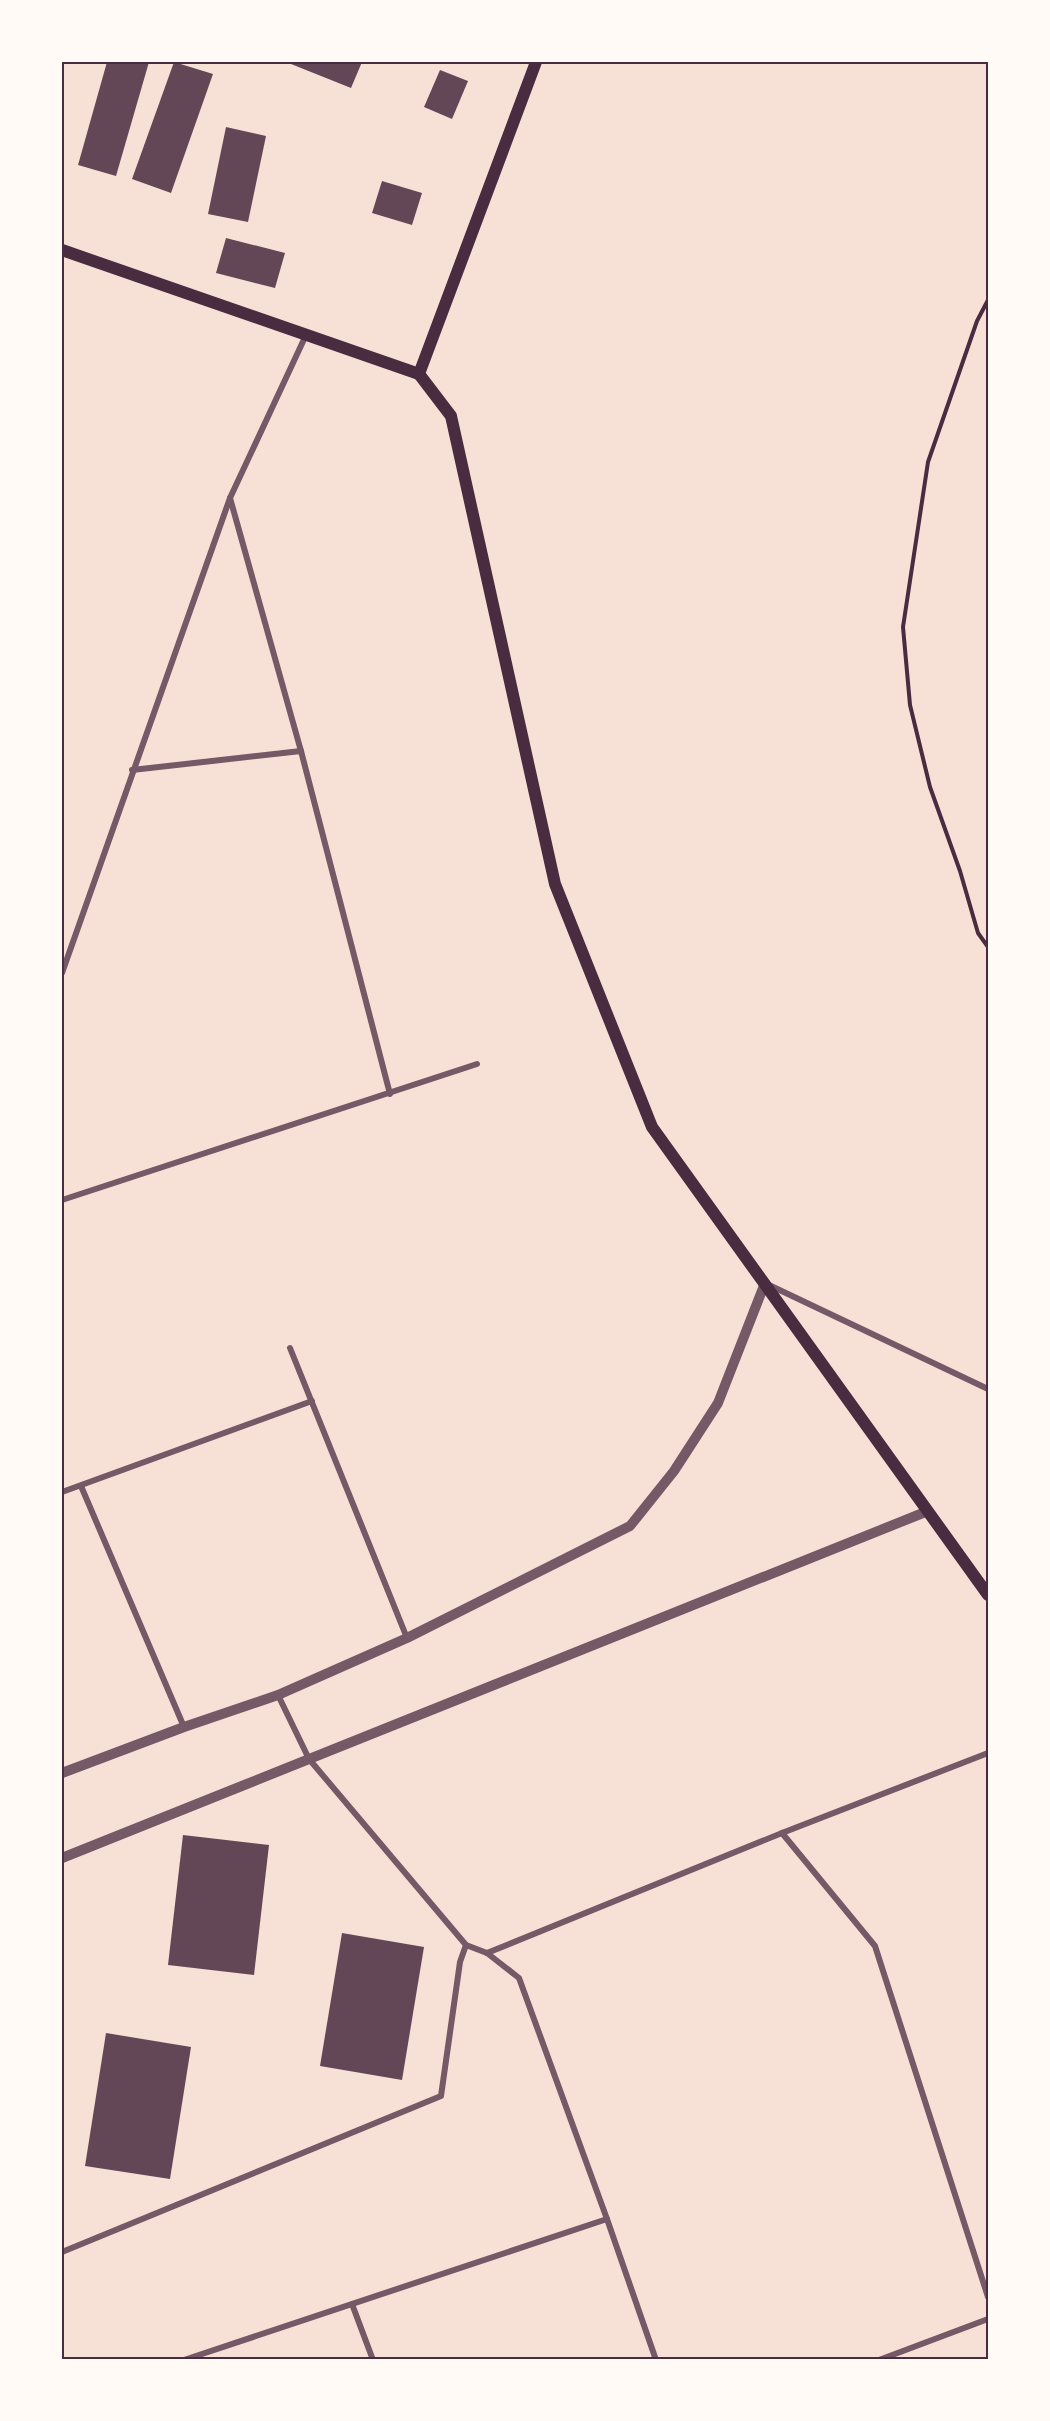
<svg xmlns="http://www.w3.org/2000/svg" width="1050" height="2421" viewBox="0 0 1050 2421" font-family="'Nunito Sans',sans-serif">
<rect width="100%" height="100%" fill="#f7e1d7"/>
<g fill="#644757">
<path d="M107,62H149L116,176L78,165Z"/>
<path d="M174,62L213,74L171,193L132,179Z"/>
<path d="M286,62H362L351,88Z"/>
<path d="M440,70L468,81L452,119L424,107Z"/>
<path d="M226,127L266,136L248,222L208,214Z"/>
<path d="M382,181L422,193L412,225L372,213Z"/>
<path d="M226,238L285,253L275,288L216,273Z"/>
<path d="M183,1835L269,1845L254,1975L168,1965Z"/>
<path d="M342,1933L424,1947L402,2080L320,2066Z"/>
<path d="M106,2033L191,2047L170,2179L85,2166Z"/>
</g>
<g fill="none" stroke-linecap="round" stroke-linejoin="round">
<path stroke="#4a2c40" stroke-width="4" d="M988,300L977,321L928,462L903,627L910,705L930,787L960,871L978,933L988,947"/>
<g stroke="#755966" stroke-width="6">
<path d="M230,498L301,751L390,1094"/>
<path d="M132,770L301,751"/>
<path d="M62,973L230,498L306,335"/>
<path d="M62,1200L477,1064"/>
<path d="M769,1285L988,1389"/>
<path d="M290,1348L407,1638"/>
<path d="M81,1486L184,1727"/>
<path d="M62,1492L312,1401"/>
<path d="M278,1695L309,1759L466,1945L487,1953L519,1978L607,2219L656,2360"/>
<path d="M782,1833L875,1946L988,2297"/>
<path d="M487,1953L782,1833L988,1753"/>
<path d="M62,2252L441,2096L460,1962L466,1945"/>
<path d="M352,2304L373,2360"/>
<path d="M184,2360L607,2219"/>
<path d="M879,2360L988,2319"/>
</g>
<g stroke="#755966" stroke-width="10">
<path d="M62,1773L184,1727L278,1695L407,1638L630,1526L674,1471L718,1403L765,1283"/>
<path d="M62,1858L928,1511"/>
</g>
<g stroke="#4a2c40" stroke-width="12">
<path d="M62,250L419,374"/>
<path d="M419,374L451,416L555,884L652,1127L988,1595"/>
<path d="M419,374L536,62"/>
</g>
</g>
<rect width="1050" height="2421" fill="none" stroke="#fffaf5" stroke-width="126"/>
<rect x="63" y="63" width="924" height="2295" fill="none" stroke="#4a2c40" stroke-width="2"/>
</svg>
